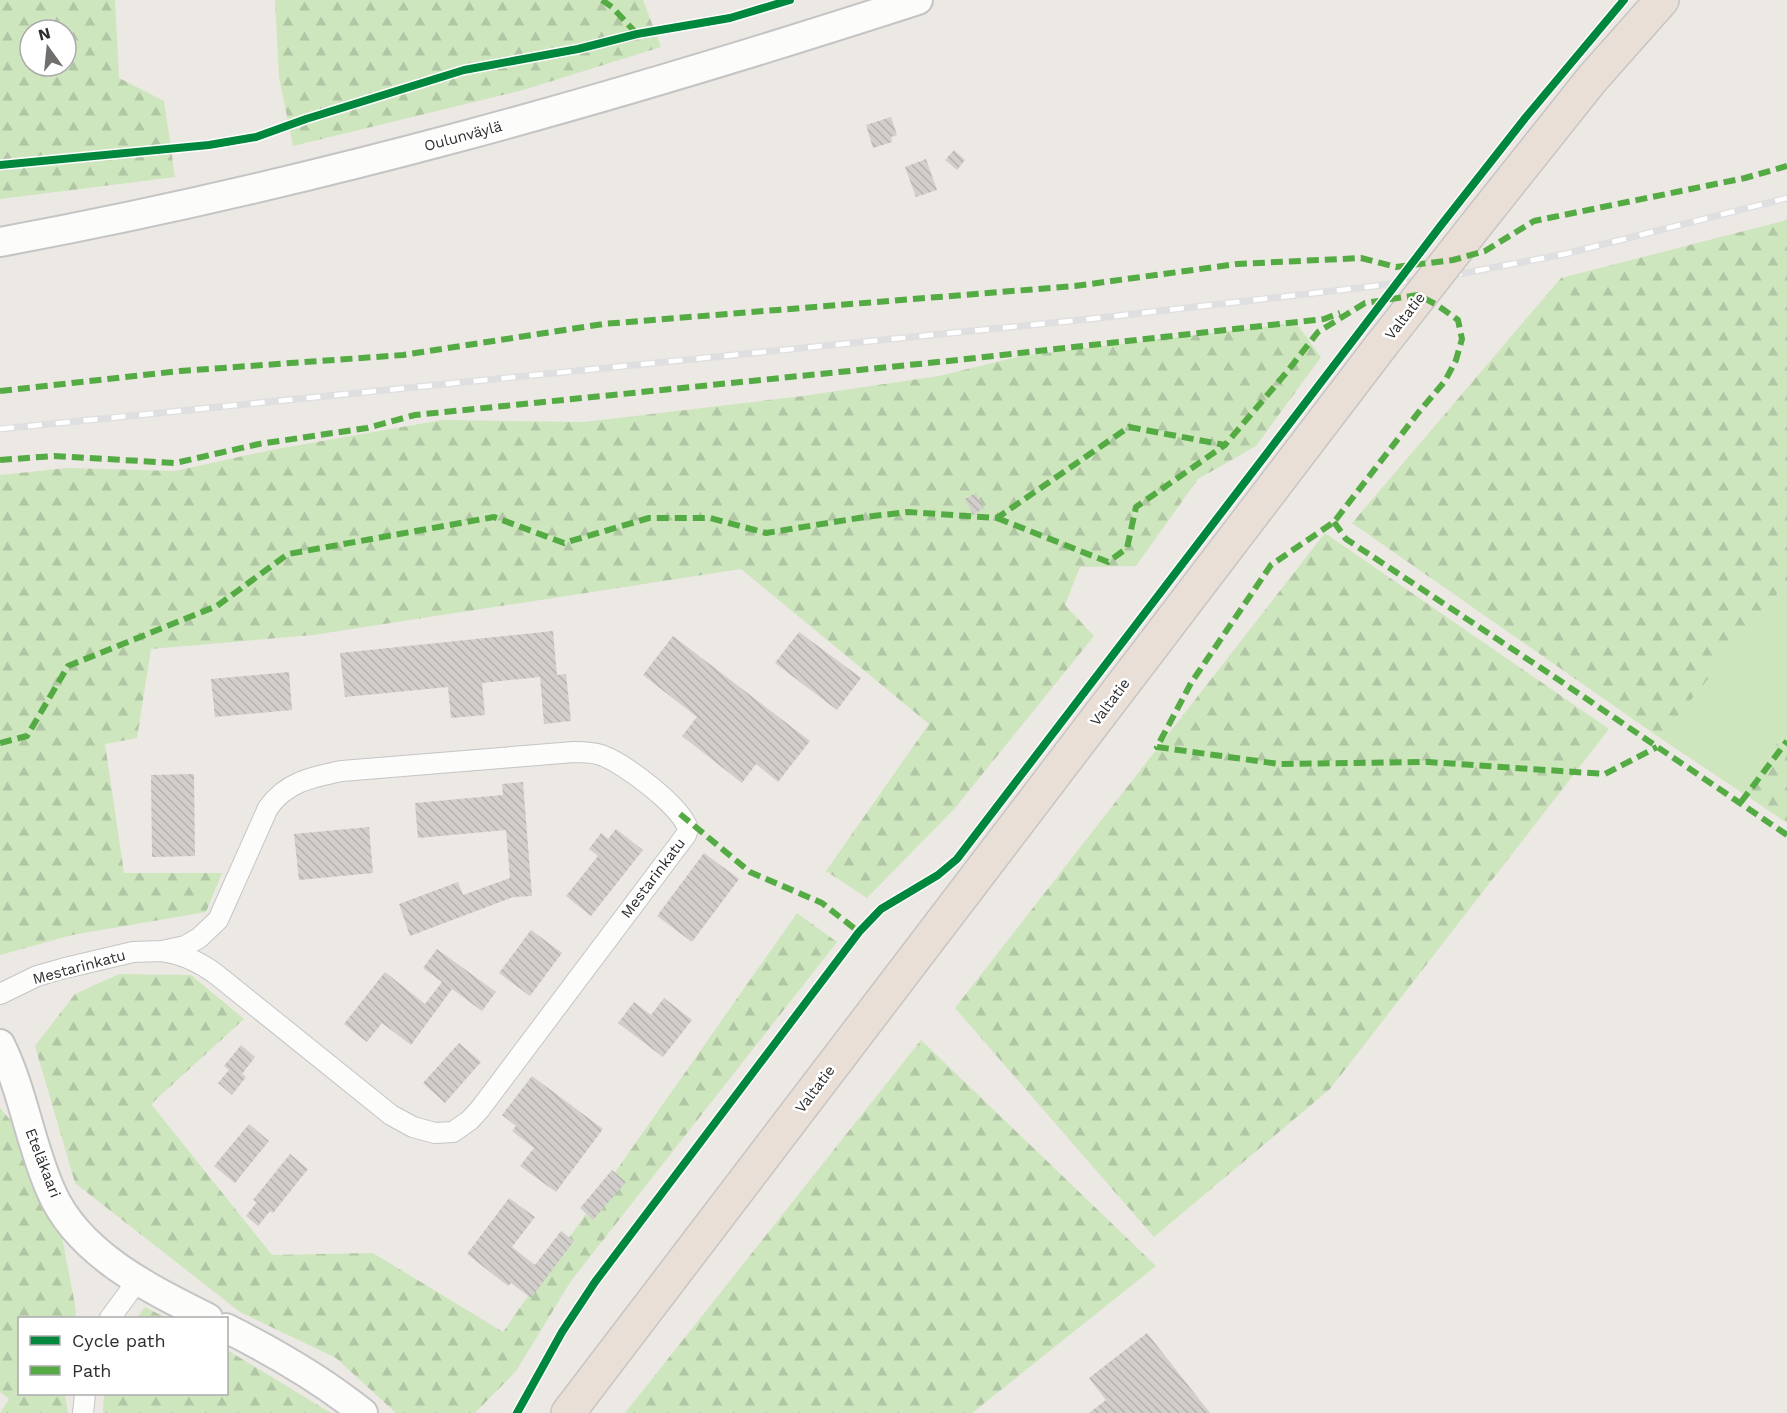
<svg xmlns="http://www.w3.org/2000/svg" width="1787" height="1413" viewBox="0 0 1787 1413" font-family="'Work Sans',sans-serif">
<defs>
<pattern id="forest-firs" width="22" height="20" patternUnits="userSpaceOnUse" patternTransform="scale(1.5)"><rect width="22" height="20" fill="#cee6be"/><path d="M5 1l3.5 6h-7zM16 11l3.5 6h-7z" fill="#b1c6a4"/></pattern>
<pattern id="building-back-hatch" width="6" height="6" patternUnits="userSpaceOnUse" patternTransform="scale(1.5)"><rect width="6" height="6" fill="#d1cecb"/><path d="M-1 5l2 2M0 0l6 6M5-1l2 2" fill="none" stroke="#b4b1af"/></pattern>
</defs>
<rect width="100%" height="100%" fill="#ece8e4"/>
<path fill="#cee6be" d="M1787,582V732L1738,790L1660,738Z"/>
<g fill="url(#forest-firs)" fill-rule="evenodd">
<path d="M0,0H115L119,78L164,101L175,177L0,199ZM30,30H66V66H30Z"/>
<path d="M275,0H643L661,47L523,90L293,146L279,77Z"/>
<path d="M1787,220V582L1660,738L1352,523L1561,278Z"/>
<path d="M1296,323L1321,357L1256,446L1198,479L1136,566L1080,567L1065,605L1094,636L955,808L867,898L826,871L929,724L741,569L313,635L151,649L137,738L105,744L124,873H222L206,912L72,935L0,955V475L67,468L175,471L271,450L442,420L584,422L803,396L939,376L1021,356Z"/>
<path d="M1325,533L1609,729L1330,1089L1154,1237L955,1008Z"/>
<path d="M1787,732V823L1738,790Z"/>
<path d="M797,913L837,942L571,1281L516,1371L475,1413H396L336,1358L240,1312L75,1183L35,1046L75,994L119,974L191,975L244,1019L151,1104L272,1255L373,1253L503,1332Z"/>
<path d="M921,1040L1156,1266L972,1413H625Z"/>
<path d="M0,1108L11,1121L36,1195L61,1232L76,1310L75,1318H20V1394H65L68,1413H0L9,1399L0,1392Z"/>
<path d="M145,1307L166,1318H137Z"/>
<path d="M227,1350L331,1413H103L104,1394H226Z"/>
</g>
<g fill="url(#building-back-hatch)">
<path d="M891,117L897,135L891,137L892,142L873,148L866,125Z"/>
<path d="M954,150L965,160L957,170L945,160Z"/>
<path d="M926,159L937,190L916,197L905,167Z"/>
<path d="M976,493L984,508L973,515L965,499Z"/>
<path d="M553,631L557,675L566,674L571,721L544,724L540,677L482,683L485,715L451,718L448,687L345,697L340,653Z"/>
<path d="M799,632L861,678L837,710L775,663Z"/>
<path d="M673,636L810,741L778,782L756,764L742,783L682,736L697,717L643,675Z"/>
<path d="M289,672L292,710L215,717L211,679Z"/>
<path d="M194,774L195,856L152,857L151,775Z"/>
<path d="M523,782L532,896L513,897L410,936L399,904L458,882L463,895L510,878L506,830L418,838L415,803L503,795L502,784Z"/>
<path d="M369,827L373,873L299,880L294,834Z"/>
<path d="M616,829L643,850L591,916L566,896L598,856L589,849L601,833L608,839Z"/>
<path d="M704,853L739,879L692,942L657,916Z"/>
<path d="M531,930L562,953L530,996L499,973Z"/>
<path d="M437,949L496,992L482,1011L452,989L411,1045L382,1023L367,1042L344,1024L385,972L425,1004L442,982L423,968Z"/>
<path d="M664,998L692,1020L663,1057L618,1023L634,1002L651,1015Z"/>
<path d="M459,1043L481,1062L445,1103L423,1083Z"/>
<path d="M241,1045L255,1057L242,1074L246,1077L232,1095L218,1083L229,1070L224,1066Z"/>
<path d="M532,1076L603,1129L556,1192L520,1166L534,1148L512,1131L516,1126L502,1115Z"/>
<path d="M249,1124L269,1141L235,1183L214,1166Z"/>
<path d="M290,1154L308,1169L273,1213L270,1211L258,1226L246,1216L257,1202L253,1200Z"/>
<path d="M612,1170L626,1182L593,1220L580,1208Z"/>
<path d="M509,1198L535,1217L512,1247L535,1265L561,1231L574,1241L531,1298L511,1283L508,1286L467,1254Z"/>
<path d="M1147,1333L1210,1413H1089L1106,1400L1089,1378Z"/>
</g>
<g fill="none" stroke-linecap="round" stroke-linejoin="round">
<g stroke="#c5c4c5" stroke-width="22">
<g id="street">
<path d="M0,994L37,976L65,968L133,952L162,951L185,946L199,938L218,920L268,808C286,782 312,777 342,771L574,752C583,752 592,752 601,755C624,763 681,806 688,829L686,835L480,1109L470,1120L453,1132L435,1133L413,1127L391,1115L217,975C200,962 183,954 162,951"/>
<path d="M110,1318L138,1280"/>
<path d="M83,1413L85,1394"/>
</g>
</g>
<g stroke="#c5c4c5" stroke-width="32">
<g id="secondary">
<path d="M0,242C313,184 615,98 918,0"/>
<path d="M0,1044C23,1090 30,1144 51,1191C78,1254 150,1289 208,1318"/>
<path d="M226,1328C274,1352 321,1379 363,1413"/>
</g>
</g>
<g stroke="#c6c5c4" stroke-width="36">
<g id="highway">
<path d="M1479,221L1592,79L1662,0"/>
<path d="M568,1413L1380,347"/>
</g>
</g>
<use href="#street" stroke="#fcfcfb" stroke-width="20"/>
<use href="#secondary" stroke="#fcfcfb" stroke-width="28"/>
<use href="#highway" stroke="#eadfd6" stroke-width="33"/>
<g stroke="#dfdfe1" stroke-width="7">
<path id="rail" d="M0,429L1090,319L1375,286L1470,272L1565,254L1787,198"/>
</g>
<use href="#rail" stroke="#fff" stroke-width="4.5" stroke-dasharray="14" stroke-linecap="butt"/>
<g stroke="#c6c5c4" stroke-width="36" stroke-linecap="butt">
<path id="highway-bridge" d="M1380,347L1479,221"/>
</g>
<use href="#highway-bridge" stroke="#eadfd6" stroke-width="33"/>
<g stroke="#54ab44" stroke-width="6" stroke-dasharray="12 6" stroke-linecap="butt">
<path d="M602,0L612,7L637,34"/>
<path d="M0,391L180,371L403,355L603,324L1075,286L1237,264L1361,258L1396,267L1453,260L1485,251L1534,221L1745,178L1787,166"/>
<path d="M0,460L54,456L175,463L259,444L367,428L415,415L958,360L1324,319L1340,313"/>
<path d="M997,518L1108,562L1127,548L1136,507L1225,445"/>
<path d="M1334,522L1346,539L1550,674L1787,835"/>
<path d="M0,743L27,736L68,666L217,606L288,554L494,517L564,543L649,518H710L766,533L865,517L908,512L997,518L1129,427L1225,445L1286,373L1318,332L1365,303L1418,295L1437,305L1458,320L1462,339L1456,360L1445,381L1418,413L1334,522L1271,565L1191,683L1157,747L1279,764L1428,762L1605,774L1657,747"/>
<path d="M1741,802L1787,741"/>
<path d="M680,814L750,872L822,903L859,932"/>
</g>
<g stroke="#fff" stroke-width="11">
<g id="cycleway">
<path d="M0,165L209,145L256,137L306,119L464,70L578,49L637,34L730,18L790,0"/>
<path d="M517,1413L562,1332L595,1282L859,932L881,909L938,875L957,859L1442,224L1526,117L1624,0"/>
</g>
</g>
<use href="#cycleway" stroke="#00873e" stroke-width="8"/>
</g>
<g text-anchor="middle" stroke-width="5" stroke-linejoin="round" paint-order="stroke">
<g font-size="15" fill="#2e2e2e" stroke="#fff">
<text transform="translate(463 136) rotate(-15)" y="5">Oulunväylä</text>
<text transform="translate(1405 316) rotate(-52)" y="5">Valtatie</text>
<text transform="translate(1110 702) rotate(-53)" y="5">Valtatie</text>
<text transform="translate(653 878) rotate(-53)" y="5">Mestarinkatu</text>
<text transform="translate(79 967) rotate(-15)" y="5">Mestarinkatu</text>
<text transform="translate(815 1089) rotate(-53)" y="5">Valtatie</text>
<text transform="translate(43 1163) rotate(69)" y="5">Eteläkaari</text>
</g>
</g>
<rect x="18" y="1317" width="210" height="78" fill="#ffffff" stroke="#ababab" stroke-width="1.5"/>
<rect x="30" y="1336" width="30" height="9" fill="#00873e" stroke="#ababab" stroke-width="1.5"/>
<text x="72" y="1347" font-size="18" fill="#2e2e2e">Cycle path</text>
<rect x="30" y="1366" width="30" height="9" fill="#54ab44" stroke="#ababab" stroke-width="1.5"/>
<text x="72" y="1377" font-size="18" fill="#2e2e2e">Path</text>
<g transform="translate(48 48) rotate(345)"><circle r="28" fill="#ffffff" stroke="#ababab" stroke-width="1.5"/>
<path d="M0-4.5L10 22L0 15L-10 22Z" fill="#706f6e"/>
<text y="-9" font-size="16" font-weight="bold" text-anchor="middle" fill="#2e2e2e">N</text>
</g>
</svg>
